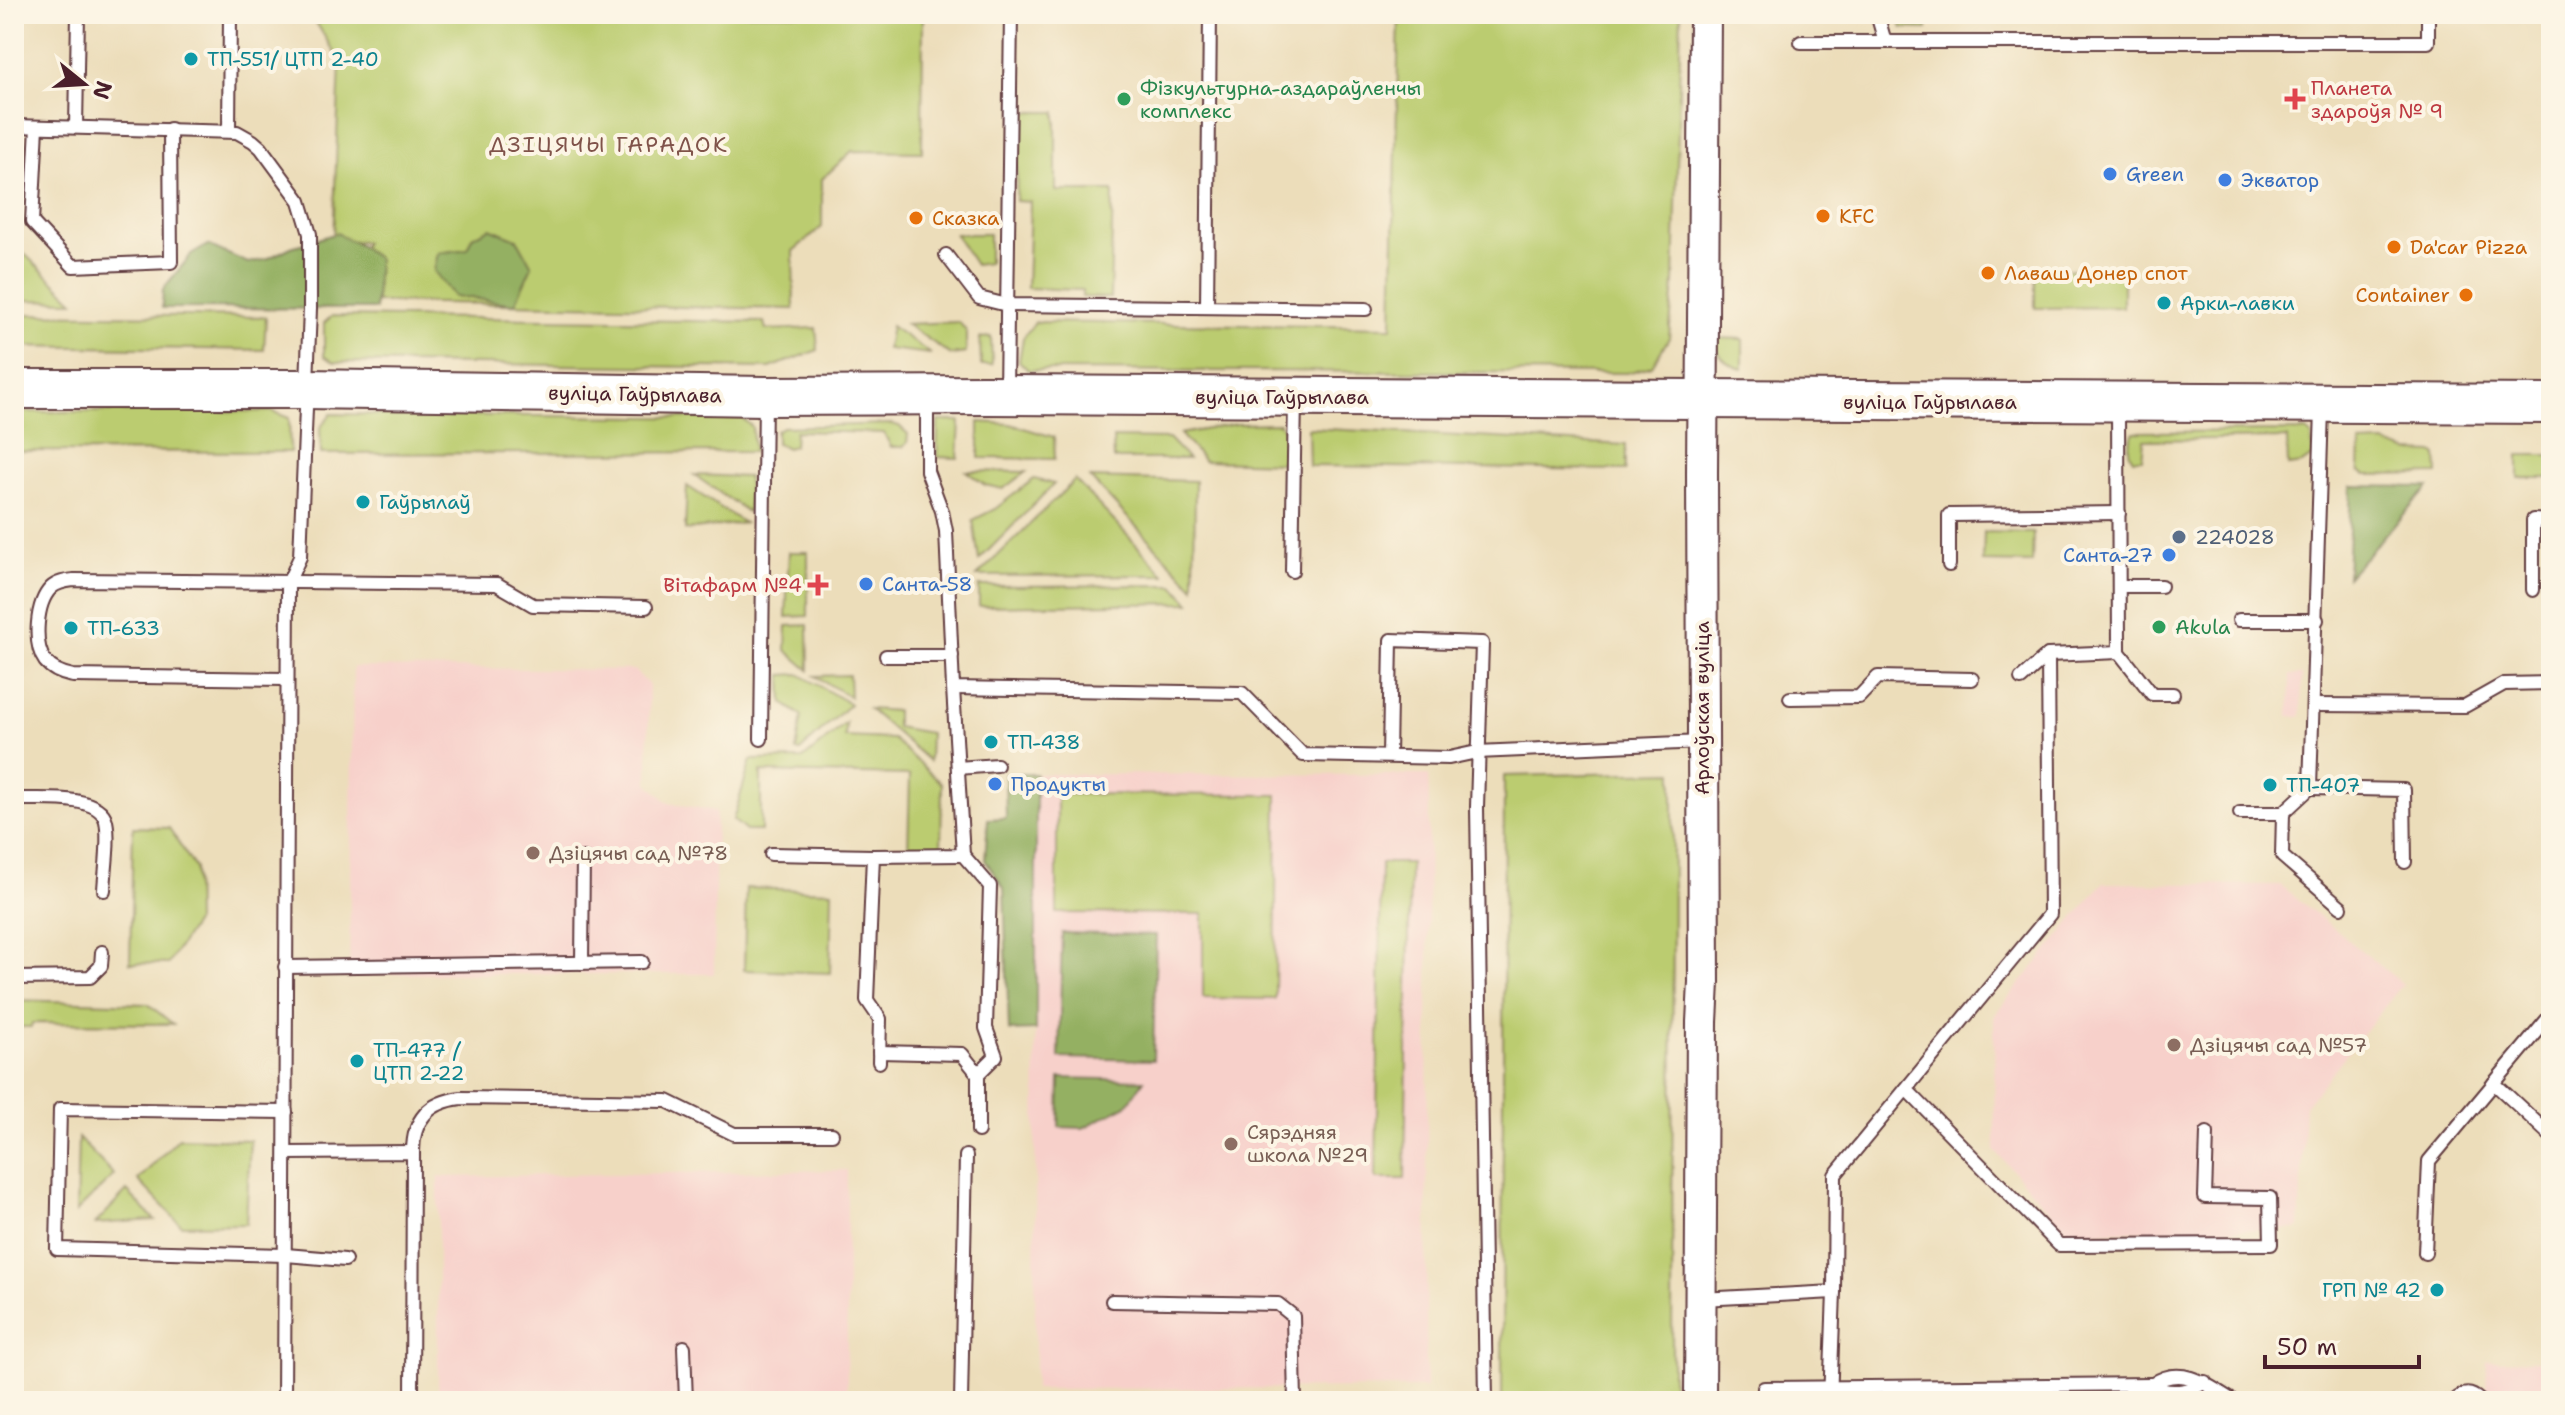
<svg xmlns="http://www.w3.org/2000/svg" width="2565" height="1415" viewBox="0 0 2565 1415" font-family="'Shantell Sans',sans-serif">
<rect width="100%" height="100%" fill="#fcf5e5"/>
<filter id="ink" filterUnits="userSpaceOnUse"><feTurbulence type="fractalNoise" baseFrequency=".0125" numOctaves="2"/><feDisplacementMap in="SourceGraphic" scale="16" xChannelSelector="R" yChannelSelector="G"/><feConvolveMatrix kernelMatrix="1 2 1 2 8 2 1 2 1" color-interpolation-filters="sRGB"/></filter>
<filter id="wash" filterUnits="userSpaceOnUse"><feTurbulence type="fractalNoise" baseFrequency=".006" numOctaves="4" result="noise"/><feDisplacementMap in="SourceGraphic" scale="32" xChannelSelector="R" yChannelSelector="G"/><feGaussianBlur stdDeviation="1.8" result="paint"/><feColorMatrix in="noise" values="0 0 0 0 0 0 0 0 0 0 0 0 0 0 0 0 0 1.4 0 .05"/><feComposite in="paint" operator="in"/></filter>
<g filter="url(#wash)">
<rect width="100%" height="100%" fill="#ecddba"/>
<g fill="#f7d0ca">
<path d="M353,667L634,670L649,685L648,783L669,803L716,811L714,974H349Z"/>
<path d="M2290,675H2302L2301,717L2289,716Z"/>
<path d="M1036,774L1429,775L1426,1388L1035,1389Z"/>
<path d="M2103,883L2280,885L2403,984L2305,1106L2299,1229L2069,1232L1995,1151L1994,1015Z"/>
<path d="M847,1170V1401H438V1177Z"/>
<path d="M2551,1360V1401H2486L2487,1361Z"/>
</g>
<g fill="#bbcc6f" stroke="#82764d" stroke-width="2">
<path d="M311,14H923L922,152L852,151L822,179V227L793,251L794,309L376,302L377,259L362,247L365,242L333,241L340,62Z"/>
<path d="M1399,14H1681L1674,283L1669,338L1652,366L1627,373L1028,370L1019,361L1023,338L1035,322L1392,327Z"/>
<path d="M1893,14H2019V17L1927,18V29L1903,28Z"/>
<path d="M1019,112H1056V191H1113L1110,298L1082,297V290L1027,288L1030,202L1016,201Z"/>
<path d="M955,234H989V263L975,265Z"/>
<path d="M14,244L74,301L14,300Z"/>
<path d="M2123,269V307L2035,308V270Z"/>
<path d="M14,314L266,317L264,350L14,346Z"/>
<path d="M332,316L764,322L766,330L816,328L818,350L770,368L334,362L324,356V323Z"/>
<path d="M959,322L966,331V353L951,355L906,324Z"/>
<path d="M891,326L931,354L887,349Z"/>
<path d="M991,337L992,365H981L980,338Z"/>
<path d="M1715,338L1743,339V369C1727,366 1716,355 1715,338Z"/>
<path d="M271,411L289,418L290,452L14,451V412Z"/>
<path d="M331,414L742,418L752,427L754,452L321,454L320,428Z"/>
<path d="M938,421H960L958,458L937,457Z"/>
<path d="M979,422L1010,424L1054,437L1055,459L979,458Z"/>
<path d="M1279,423L1286,433V463L1204,461L1180,434L1236,424Z"/>
<path d="M891,424L899,426L908,434L907,443L903,447H891L884,433L795,431L794,446L787,448L776,443V431L782,427Z"/>
<path d="M1308,428L1626,445V470L1309,466Z"/>
<path d="M2306,431L2312,436L2313,456L2302,464L2288,466L2287,438L2144,440L2142,459H2133C2126,449 2129,442 2134,432Z"/>
<path d="M1113,438L1169,439L1188,459H1114Z"/>
<path d="M2384,443L2409,452L2433,453L2437,456L2438,474L2366,475L2359,472L2360,444Z"/>
<rect x="2519" y="455" width="32" height="23"/>
<path d="M966,471L1026,472L1003,489L985,485Z"/>
<path d="M694,475L748,477L749,513Z"/>
<path d="M1090,478L1195,481L1194,587Z"/>
<path d="M1034,479L1054,484L979,560L973,520L995,509Z"/>
<path d="M1075,480L1165,575L977,576Z"/>
<path d="M687,486L744,523L685,530Z"/>
<path d="M1984,532L2033,533L2032,563L1983,562Z"/>
<path d="M789,552H808V616L786,617Z"/>
<path d="M1174,585L1190,603L979,606V586Z"/>
<path d="M808,625L809,670L786,650L787,626Z"/>
<path d="M799,674L850,704L800,751H796L802,716L783,703L782,675Z"/>
<path d="M849,675L850,697L815,676Z"/>
<path d="M869,709L896,711V727L930,733L929,761Z"/>
<path d="M846,723L845,737L893,739L942,784L941,851H908L910,775L761,772V831H746L733,820L751,760L803,759Z"/>
<path d="M1673,772L1672,1401H1502L1504,776Z"/>
<path d="M1057,794L1277,795L1275,999L1203,998V914L1057,913Z"/>
<path d="M133,827L169,828L195,868L196,921L168,964L130,963Z"/>
<path d="M1381,863H1410L1405,1179H1376Z"/>
<path d="M746,888L832,891L830,973L744,970Z"/>
<path d="M14,1000L148,1004L173,1024L32,1023L31,1027H14Z"/>
<path d="M78,1138L114,1175L76,1212Z"/>
<path d="M179,1138L250,1140L246,1224L181,1225L138,1180Z"/>
<path d="M127,1191L155,1220L95,1224Z"/>
</g>
<g fill="#94b062" stroke="#6f6846" stroke-width="2">
<path d="M490,228L517,239L532,266L515,304L454,296L434,271L438,253L467,249L472,237Z"/>
<path d="M337,233L362,247L378,259L375,309L162,308L163,289L191,255L208,245L248,263L267,259L291,247Z"/>
<path d="M2351,486L2429,487L2347,577Z"/>
<path d="M1005,774H1036V1030L1009,1031L1004,888L985,860L988,819L1006,818Z"/>
<path d="M1062,933L1156,935L1153,1060L1059,1058Z"/>
<path d="M1060,1078L1144,1080L1127,1105L1083,1128L1059,1127Z"/>
</g>
</g>
<g filter="url(#ink)">
<g fill="none" stroke-linecap="round" stroke-linejoin="round">
<g stroke="#623c40" stroke-width="16">
<g id="service">
<path d="M1877,14L1885,42H2428V14"/>
<path d="M1801,42H1885"/>
<path d="M14,126L237,132L253,141L261,148L300,201L310,234V309L300,557L288,583L284,1401"/>
<path d="M37,127L32,222L73,266L171,262L170,129"/>
<path d="M76,127L78,14"/>
<path d="M229,130L230,14"/>
<path d="M946,255L979,298L1007,305L1366,309"/>
<path d="M1207,307L1210,14"/>
<path d="M1006,392L1011,14"/>
<path d="M927,398V471L942,511L946,531L953,688L1242,693L1303,755L1449,758L1477,752L1702,742"/>
<path d="M2322,409L2310,788L2404,790L2405,862"/>
<path d="M1949,565V515L2119,513"/>
<path d="M1292,571L1295,400"/>
<path d="M2119,586H2161"/>
<path d="M2533,590V520L2551,521"/>
<path d="M2239,620H2317"/>
<path d="M2119,652L2152,694H2173"/>
<path d="M886,656H952"/>
<path d="M286,679L73,676C62,674 52,670 45,661C33,644 36,603 51,588C57,582 66,581 74,580L497,584L533,605L646,607"/>
<path d="M2021,679L2048,655L2119,652L2118,406"/>
<path d="M1790,698L1859,697L1878,677L1972,679"/>
<path d="M2314,705L2465,706L2504,684L2551,683"/>
<path d="M761,739L765,399"/>
<path d="M1389,756L1391,640L1482,643L1477,807L1486,1401"/>
<path d="M958,768L997,765"/>
<path d="M14,799C37,800 99,793 106,821C110,840 105,870 104,890"/>
<path d="M2240,813H2283L2310,788"/>
<path d="M2283,813L2282,856L2341,907"/>
<path d="M771,854L873,856"/>
<path d="M963,855L990,886L986,1028L996,1056L978,1074V1131"/>
<path d="M582,963L583,858"/>
<path d="M285,967L642,962"/>
<path d="M14,978L90,977L101,966L102,952"/>
<path d="M879,1052L962,1054L978,1074"/>
<path d="M879,1062L880,1019L867,1000L873,856L963,855L953,688"/>
<path d="M2494,1083L2551,1136"/>
<path d="M1906,1089L2059,1245L2271,1244L2270,1198L2205,1197L2207,1133"/>
<path d="M286,1112L60,1109L57,1249L286,1255L345,1260"/>
<path d="M413,1152C413,1119 429,1102 461,1098L667,1101L734,1134H832"/>
<path d="M286,1153L413,1152L412,1401"/>
<path d="M2425,1253L2429,1161L2551,1015"/>
<path d="M1701,1299L1834,1292L1835,1175L2050,914L2048,655"/>
<path d="M1112,1301L1278,1304L1293,1316L1295,1401"/>
<path d="M684,1347L686,1401"/>
<path d="M2153,1384C2181,1364 2208,1385 2233,1401"/>
<path d="M961,1401L966,1156"/>
<path d="M1763,1401L1764,1388L2153,1384C2166,1396 2192,1391 2205,1382"/>
<path d="M1830,1401L1834,1292"/>
<path d="M2455,1401C2463,1392 2471,1392 2480,1401"/>
</g>
</g>
<g stroke="#623c40" stroke-width="34">
<path id="tertiary" d="M1700,1401L1702,1022L1704,982L1702,474L1705,14"/>
</g>
<g stroke="#623c40" stroke-width="42">
<path id="primary" d="M14,389H306L765,396L987,395L2551,404"/>
</g>
<use href="#service" stroke="#fff" stroke-width="12"/>
<use href="#tertiary" stroke="#fff" stroke-width="30"/>
<use href="#primary" stroke="#fff" stroke-width="38"/>
</g>
</g>
<g fill="#0f9aa8" stroke="#fcf5e5" stroke-width="3">
<circle cx="191" cy="59" r="8"/>
<circle cx="2164" cy="303" r="8"/>
<circle cx="363" cy="502" r="8"/>
<circle cx="71" cy="628" r="8"/>
<circle cx="991" cy="742" r="8"/>
<circle cx="2270" cy="785" r="8"/>
<circle cx="357" cy="1061" r="8"/>
<circle cx="2437" cy="1290" r="8"/>
</g>
<g fill="#2e9e5b" stroke="#fcf5e5" stroke-width="3">
<circle cx="1124" cy="99" r="8"/>
<circle cx="2159" cy="627" r="8"/>
</g>
<g fill="#e0444e" stroke="#fcf5e5" stroke-width="3">
<path d="M2291 87h8v8h8v8h-8v8h-8v-8h-8v-8h8z"/>
<path d="M814 573h8v8h8v8h-8v8h-8v-8h-8v-8h8z"/>
</g>
<g fill="#3f7fe0" stroke="#fcf5e5" stroke-width="3">
<circle cx="2110" cy="174" r="8"/>
<circle cx="2225" cy="180" r="8"/>
<circle cx="2169" cy="555" r="8"/>
<circle cx="866" cy="584" r="8"/>
<circle cx="995" cy="784" r="8"/>
</g>
<g fill="#e8710a" stroke="#fcf5e5" stroke-width="3">
<circle cx="1823" cy="216" r="8"/>
<circle cx="916" cy="218" r="8"/>
<circle cx="2394" cy="247" r="8"/>
<circle cx="1988" cy="273" r="8"/>
<circle cx="2466" cy="295" r="8"/>
</g>
<circle fill="#5c6f8a" stroke="#fcf5e5" stroke-width="3" cx="2179" cy="537" r="8"/>
<g fill="#8d6e63" stroke="#fcf5e5" stroke-width="3">
<circle cx="533" cy="853" r="8"/>
<circle cx="2174" cy="1045" r="8"/>
<circle cx="1231" cy="1144" r="8"/>
</g>
<g text-anchor="middle" stroke-width="8" stroke-linejoin="round" paint-order="stroke">
<g font-size="20" fill="#0d838f" stroke="#fcf5e5" text-anchor="start">
<text x="207" y="66">ТП-551/ ЦТП 2-40</text>
<text x="2180" y="310">Арки-лавки</text>
<text x="379" y="509">Гаўрылаў</text>
<text x="87" y="635">ТП-633</text>
<text x="1007" y="749">ТП-438</text>
<text x="2286" y="792">ТП-407</text>
<text x="373" y="1057">ТП-477 /<tspan x="373" dy="23">ЦТП 2-22</tspan></text>
<text x="2421" y="1297" text-anchor="end">ГРП № 42</text>
</g>
<g font-size="20" fill="#27864d" stroke="#fcf5e5" text-anchor="start">
<text x="1140" y="95">Фізкультурна-аздараўленчы<tspan x="1140" dy="23">комплекс</tspan></text>
<text x="2175" y="634">Akula</text>
</g>
<g font-size="20" fill="#be3a42" stroke="#fcf5e5" text-anchor="start">
<text x="2311" y="95">Планета<tspan x="2311" dy="23">здароўя № 9</tspan></text>
<text x="802" y="592" text-anchor="end">Вітафарм №4</text>
</g>
<g font-size="20" fill="#366cbe" stroke="#fcf5e5" text-anchor="start">
<text x="2126" y="181">Green</text>
<text x="2241" y="187">Экватор</text>
<text x="2153" y="562" text-anchor="end">Санта-27</text>
<text x="882" y="591">Санта-58</text>
<text x="1011" y="791">Продукты</text>
</g>
<g font-size="20" fill="#c56008" stroke="#fcf5e5" text-anchor="start">
<text x="1839" y="223">KFC</text>
<text x="932" y="225">Сказка</text>
<text x="2410" y="254">Da'car Pizza</text>
<text x="2004" y="280">Лаваш Донер спот</text>
<text x="2450" y="302" text-anchor="end">Container</text>
</g>
<g font-size="20" fill="#4a1f2b" stroke="#fcf5e5">
<text transform="translate(635 394) rotate(1)" y="7">вуліца Гаўрылава</text>
<text x="1282" y="404">вуліца Гаўрылава</text>
<text x="1930" y="409">вуліца Гаўрылава</text>
<text transform="translate(1702 708) rotate(-90)" y="7">Арлоўская вуліца</text>
</g>
<g font-size="20" fill="#4e5e75" stroke="#fcf5e5" text-anchor="start">
<text x="2195" y="544">224028</text>
</g>
<g font-size="20" fill="#785e54" stroke="#fcf5e5" text-anchor="start">
<text x="549" y="860">Дзіцячы сад №78</text>
<text x="2190" y="1052">Дзіцячы сад №57</text>
<text x="1247" y="1139">Сярэдняя<tspan x="1247" dy="23">школа №29</tspan></text>
</g>
<g font-size="22" letter-spacing="2" fill="#80534a" stroke="#fcf5e5">
<text x="609" y="152">ДЗІЦЯЧЫ ГАРАДОК</text>
</g>
</g>
<rect width="2565" height="1415" fill="none" stroke="#fcf5e5" stroke-width="48"/>
<g transform="translate(84 84) rotate(108)" stroke="#fcf5e5" stroke-width="6" paint-order="stroke">
<path d="M0-6L14 30L0 20L-14 30Z" fill="#4a1f2b"/>
<text y="-12" font-size="22" font-weight="bold" text-anchor="middle" fill="#4a1f2b">N</text>
</g>
<path d="M2265 1355v12h154v-12" fill="none" stroke="#4a1f2b" stroke-width="4"/>
<text x="2277" y="1355" font-size="24" fill="#4a1f2b" stroke="#fcf5e5" stroke-width="6" paint-order="stroke">50 m</text>
</svg>
